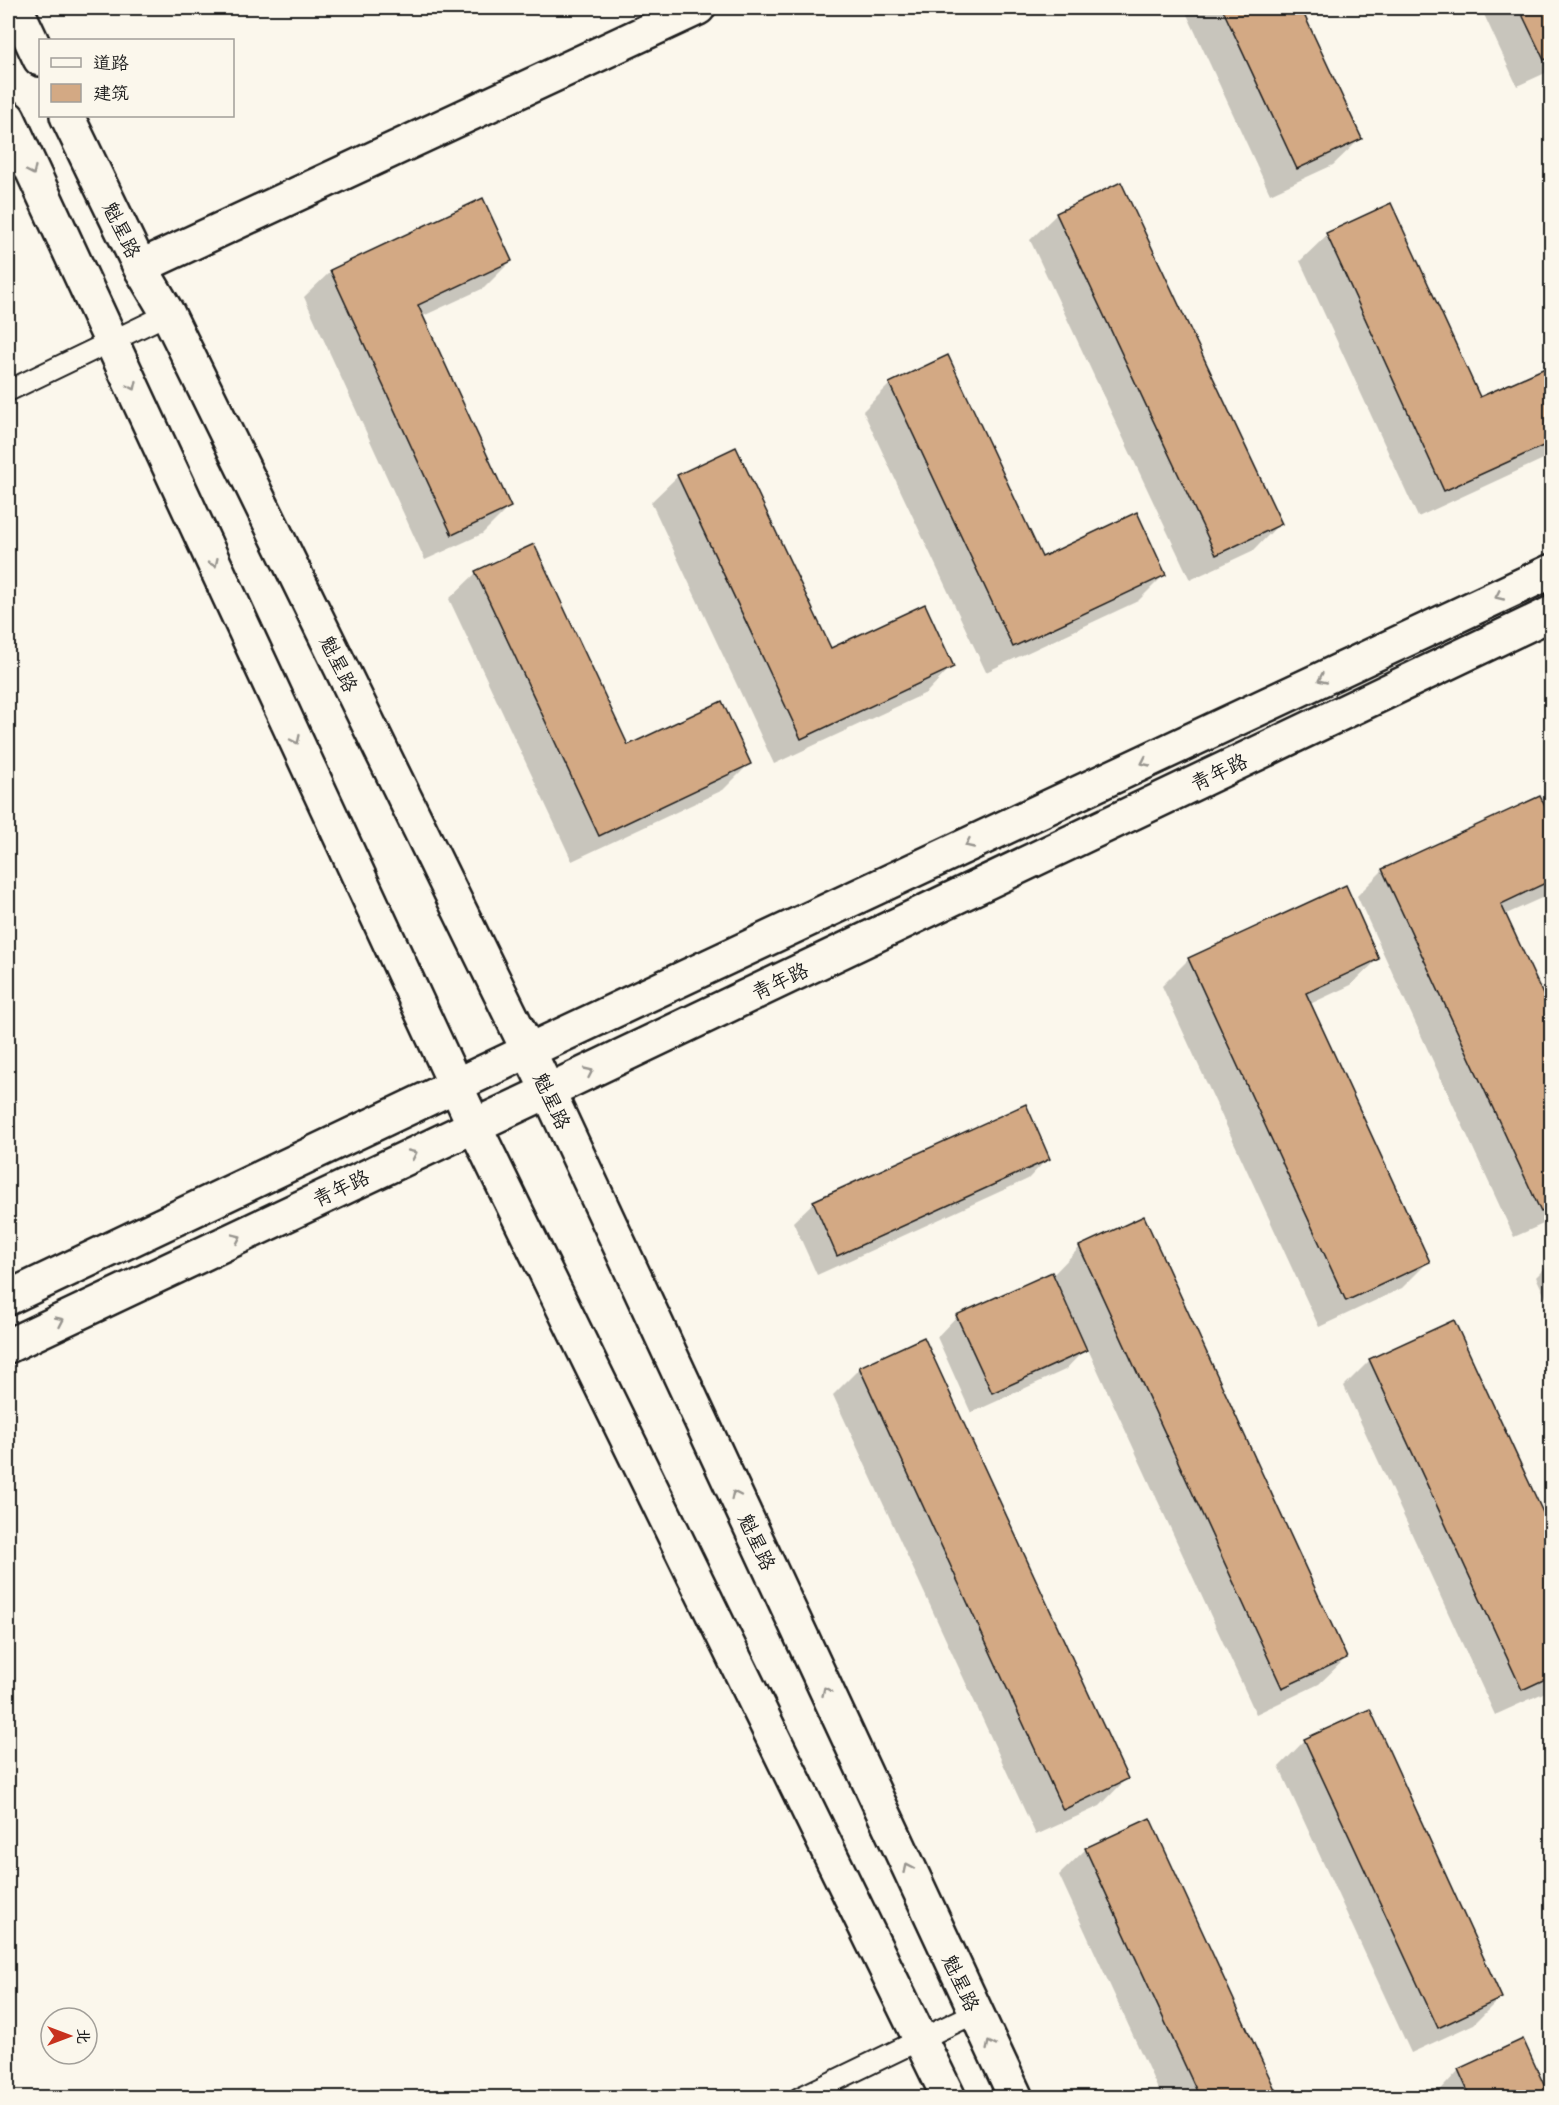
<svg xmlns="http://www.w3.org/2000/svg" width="1559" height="2105" viewBox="0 0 1559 2105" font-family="Pangolin,'LXGW WenKai TC',sans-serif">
<rect width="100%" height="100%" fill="#fbf7ec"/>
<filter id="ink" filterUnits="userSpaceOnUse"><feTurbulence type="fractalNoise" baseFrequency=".0167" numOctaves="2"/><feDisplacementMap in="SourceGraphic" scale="12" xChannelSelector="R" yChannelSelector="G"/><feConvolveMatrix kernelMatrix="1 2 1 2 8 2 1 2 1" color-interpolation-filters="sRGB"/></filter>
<g filter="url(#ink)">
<g fill="#0003">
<path d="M1184,8H1299L1360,139L1333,165L1270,194Z"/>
<path d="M1481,8H1552V70L1517,86Z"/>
<path d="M1390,205L1480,399L1552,366V455L1418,517L1300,261L1327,235Z"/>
<path d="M1057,214L1280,523L1254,550L1190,580L1030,240Z"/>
<path d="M511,261L484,288L421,317L509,507L482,534L425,560L304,297L331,271Z"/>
<path d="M890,384L1042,559L1164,575L1138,601L986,672L863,411Z"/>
<path d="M678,476L830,650L952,666L926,693L774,764L651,502Z"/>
<path d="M476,573L627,747L750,763L723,790L572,861L449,599Z"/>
<path d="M1552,824V890L1546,896L1504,915L1552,1017V1220L1514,1237L1357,896L1383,870Z"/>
<path d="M1189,959H1378L1351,985L1310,1004L1428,1262L1402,1288L1319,1327L1162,986Z"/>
<path d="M1048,1158L1028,1179L817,1275L793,1222L814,1202Z"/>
<path d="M1080,1247L1346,1658L1319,1684L1256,1714L1087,1347L1065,1370L971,1413L937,1337L957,1316L1052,1276Z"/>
<path d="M1552,1261V1311L1536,1277Z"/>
<path d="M1370,1360L1552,1536V1689L1495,1715L1344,1386Z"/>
<path d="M860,1368L1126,1779L1100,1806L1036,1835L833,1395Z"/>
<path d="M1305,1740L1501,1997L1474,2024L1411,2053L1279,1767Z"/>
<path d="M1086,1849L1277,2098H1162L1059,1875Z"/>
<path d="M1459,2070L1548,2098H1433Z"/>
</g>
<g fill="#d3a984" stroke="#1c1c1c" stroke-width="1.5">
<path d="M1222,8H1301L1362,139L1297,169Z"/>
<path d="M1519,8H1552V57L1544,60Z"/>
<path d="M1121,182L1282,524L1216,555L1056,213Z"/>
<path d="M483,198L512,261L418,305L511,507L452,535L330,270Z"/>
<path d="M1391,203L1480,397L1552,365V442L1444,491L1326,233Z"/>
<path d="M948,355L1042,557L1137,512L1166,575L1013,647L889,383Z"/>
<path d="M736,447L831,648L925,604L954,667L801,739L677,475Z"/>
<path d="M534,544L628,745L722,701L751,764L599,836L475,571Z"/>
<path d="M1540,796L1552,821V880L1501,904L1552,1014V1207L1541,1212L1382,869Z"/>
<path d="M1346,885L1379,959L1306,993L1430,1262L1346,1301L1188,958Z"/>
<path d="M1026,1104L1050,1159L837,1256L813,1201Z"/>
<path d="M1144,1216L1347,1658L1282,1688L1079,1246Z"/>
<path d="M1052,1272L1087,1350L992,1393L956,1315Z"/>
<path d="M1454,1320L1552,1532V1676L1522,1690L1369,1359Z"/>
<path d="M924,1337L1128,1779L1063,1810L859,1367Z"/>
<path d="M1370,1709L1502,1998L1438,2028L1304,1739Z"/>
<path d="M1150,1818L1279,2098H1200L1085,1848Z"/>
<path d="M1523,2039L1550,2098H1471L1458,2069Z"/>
</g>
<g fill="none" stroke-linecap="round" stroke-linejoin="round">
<g stroke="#1c1c1c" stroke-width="24">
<g id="service">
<path d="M8,391L168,314"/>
<path d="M799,2098L975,2013"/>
</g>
</g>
<g stroke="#1c1c1c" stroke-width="38">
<path id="minor" d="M140,267L698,8"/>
</g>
<g stroke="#1c1c1c" stroke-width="38">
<g id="tertiary">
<path d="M16,8L40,59"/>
<path d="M67,116L140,267L168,314L548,1091L1016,2098"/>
<path d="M8,118L474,1125L949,2098"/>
<path d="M8,1298L528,1051L1552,571"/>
<path d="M8,1346L548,1091L1552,613"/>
</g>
</g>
<use href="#service" stroke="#fbf7ec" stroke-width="20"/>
<use href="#minor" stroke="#fbf7ec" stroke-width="33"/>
<use href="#tertiary" stroke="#fbf7ec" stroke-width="33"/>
</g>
<defs><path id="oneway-chevron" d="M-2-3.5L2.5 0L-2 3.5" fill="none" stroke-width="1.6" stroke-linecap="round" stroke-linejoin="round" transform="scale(1.5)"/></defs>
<g stroke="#97948e">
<use href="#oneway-chevron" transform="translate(32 171) rotate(65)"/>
<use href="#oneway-chevron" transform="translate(133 386) rotate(65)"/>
<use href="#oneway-chevron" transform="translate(214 563) rotate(65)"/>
<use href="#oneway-chevron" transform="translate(1499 596) rotate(155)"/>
<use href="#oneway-chevron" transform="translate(1322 679) rotate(155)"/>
<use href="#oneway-chevron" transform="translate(296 740) rotate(65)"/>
<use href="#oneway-chevron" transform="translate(1145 762) rotate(155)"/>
<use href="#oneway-chevron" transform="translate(969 844) rotate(155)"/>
<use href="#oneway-chevron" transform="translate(589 1072) rotate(-25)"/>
<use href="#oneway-chevron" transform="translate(413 1154) rotate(-25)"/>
<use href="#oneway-chevron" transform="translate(237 1238) rotate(-25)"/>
<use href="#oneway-chevron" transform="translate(60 1321) rotate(-25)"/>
<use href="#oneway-chevron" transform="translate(735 1495) rotate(-115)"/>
<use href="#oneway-chevron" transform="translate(826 1691) rotate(-115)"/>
<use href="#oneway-chevron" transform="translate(908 1868) rotate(-115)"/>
<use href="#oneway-chevron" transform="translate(990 2045) rotate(-116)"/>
</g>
</g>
<g text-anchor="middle" stroke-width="4.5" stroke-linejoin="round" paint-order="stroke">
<g font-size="20" fill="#1c1c1c" stroke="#fbf7ec">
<text transform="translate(122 230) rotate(64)" y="7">魁星路</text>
<text transform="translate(339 664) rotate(64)" y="7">魁星路</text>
<text transform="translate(1219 772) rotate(-25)" y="7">青年路</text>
<text transform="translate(780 981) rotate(-25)" y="7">青年路</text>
<text transform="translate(552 1101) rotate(65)" y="7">魁星路</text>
<text transform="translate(341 1188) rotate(-25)" y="7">青年路</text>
<text transform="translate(757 1542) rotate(65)" y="7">魁星路</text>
<text transform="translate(961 1983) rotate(65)" y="7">魁星路</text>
</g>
</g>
<rect width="1559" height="2105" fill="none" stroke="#fbf7ec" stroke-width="30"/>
<rect x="15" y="15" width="1529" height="2075" fill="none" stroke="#1c1c1c" stroke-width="2" filter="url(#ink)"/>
<rect x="39" y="39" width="195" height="78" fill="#fbf7ec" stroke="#a29f99" stroke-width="1.5"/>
<rect x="51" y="58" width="30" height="9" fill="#fbf7ec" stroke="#a29f99" stroke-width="1.5"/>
<text x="93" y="69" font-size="18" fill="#1c1c1c">道路</text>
<rect x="51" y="84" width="30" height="18" fill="#d3a984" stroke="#a29f99" stroke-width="1.5"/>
<text x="93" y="99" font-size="18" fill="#1c1c1c">建筑</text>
<g transform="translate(69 2036) rotate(90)"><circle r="28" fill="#fbf7ec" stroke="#a29f99" stroke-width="1.5"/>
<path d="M0-4.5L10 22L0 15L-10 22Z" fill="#c8321e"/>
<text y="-9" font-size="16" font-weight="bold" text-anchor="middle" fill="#1c1c1c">北</text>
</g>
</svg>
